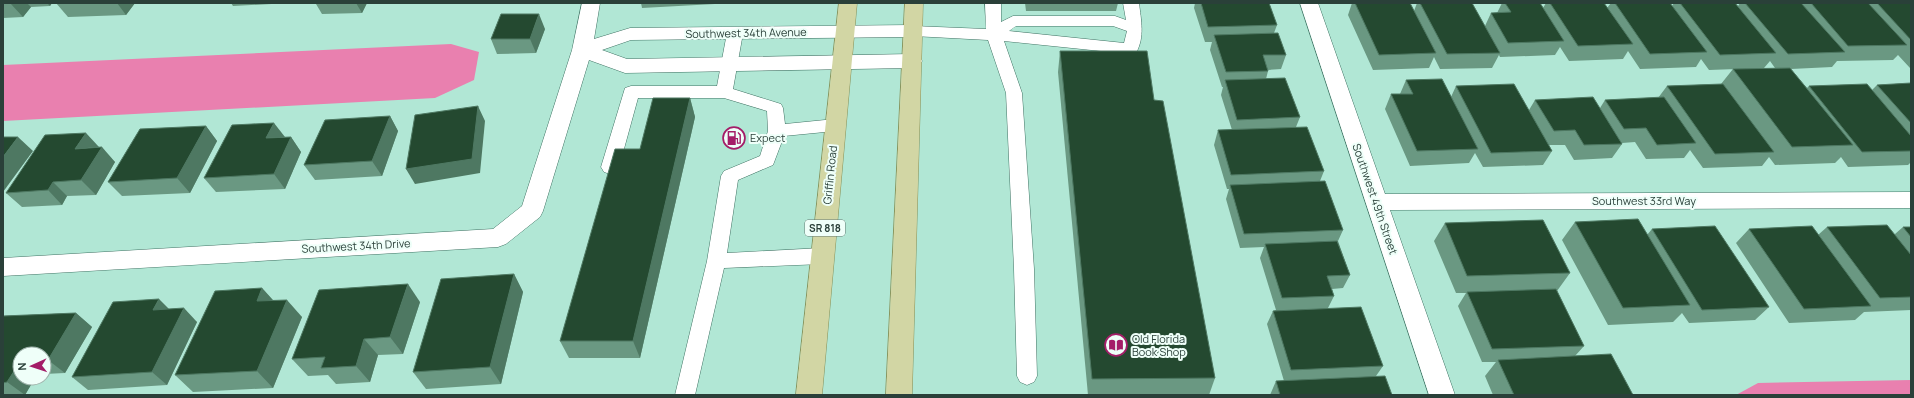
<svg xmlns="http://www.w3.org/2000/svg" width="1914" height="398" viewBox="0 0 1914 398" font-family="Manrope,sans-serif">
<rect width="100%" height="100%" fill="#b1e7d5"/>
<g fill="#e980af">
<path d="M451,44L479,52L474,80L435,98L3,121V65Z"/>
<path d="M1911,380V395H1736L1758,383Z"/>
</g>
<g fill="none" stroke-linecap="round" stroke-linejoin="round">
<g stroke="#407364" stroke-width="1">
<g id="lane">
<path d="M985,3H1001V22L1013,16H1115L1126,20L1123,3H1139C1141,20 1145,37 1136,53L1130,54L1004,41L1022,93L1034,269L1037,376L1034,382L1027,385L1020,382L1017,376L1014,269L1006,93L988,40L913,36L908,35L905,31L908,27L913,26L986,29ZM1016,26H1113L1127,31L1124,43L1009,31Z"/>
<path d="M735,28L741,29L743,33L733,89L781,104L783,108L785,124L835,119L841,121L843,125L841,129L835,131L784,136L773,165L738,180L727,253L822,248L829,251L831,256L829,261L822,264L724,268L695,395H675L707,261L721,176L724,171L760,156L768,131L767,111L724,98H638L619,167L616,172L610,174L604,172L601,167L625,88L631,86H717L727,33L729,29Z"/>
</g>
</g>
<g stroke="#407364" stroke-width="1">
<g id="street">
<path d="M582,3H600L594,39L630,28L913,25L920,27L923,31L920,35L913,37L631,40L602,50L627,59L912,54L919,56L922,61L919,66L912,68L625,73L589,60L543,211L540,217L506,244L498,247L3,276V258L493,229L522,206L572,50Z"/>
<path d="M1300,3H1318L1385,194L1911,192V208L1390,210L1455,395H1429Z"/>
</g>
</g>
<g stroke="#849058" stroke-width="1">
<g id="primary">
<path d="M839,3H857L822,395H796Z"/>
<path d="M905,3H923L912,395H886Z"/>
</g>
</g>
<use href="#lane" fill="#fff" fill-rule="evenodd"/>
<use href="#street" fill="#fff" fill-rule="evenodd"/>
<use href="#primary" fill="#d2d6a4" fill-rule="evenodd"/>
</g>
<g fill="#6a9882">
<path d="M3,3H52L50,6L31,7L23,17L3,18Z"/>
<path d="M56,3H135L126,15L68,17Z"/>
<path d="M155,3H173L155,4Z"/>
<path d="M231,3H289L233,6Z"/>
<path d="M311,3H367L362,13L322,14L316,4H312Z"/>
<path d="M641,3H733L642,8Z"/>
<path d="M1025,3H1118L1116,11H1026Z"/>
<path d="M1195,3H1269L1277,25L1274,33L1286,55L1281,69L1268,70V71L1266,79L1300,117L1296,127L1324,171L1320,181L1343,230L1338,241L1350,275L1343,288L1332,289L1334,296L1328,308L1383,366L1376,376L1392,395H1270L1276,381H1284L1267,324L1273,311L1276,310L1260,258L1264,247L1240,248L1226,199L1229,189H1227L1214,145L1218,130H1232L1221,95L1223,87H1222L1210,50L1212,42H1205L1194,8Z"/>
<path d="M1352,3H1410L1414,11L1417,3H1472L1485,26L1491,13H1497L1502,3H1540L1543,8L1546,3H1604L1607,8L1611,3H1670L1672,6L1674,3H1735L1738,6L1740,3H1801L1802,4L1803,3H1911V68H1910L1898,55L1893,60L1837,61L1832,67L1791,69L1807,88L1809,86L1872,90L1877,85L1911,83V162L1908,165L1848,167L1841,157L1835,163L1775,165L1769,157L1762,166L1703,168L1690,150L1684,158L1646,159L1635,142L1622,143V144L1612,158L1574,160L1565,145H1549L1552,151L1543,165L1483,167L1475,153L1469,163L1410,166L1385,109L1391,94H1400L1406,80L1451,97L1456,86L1529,110L1535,100L1600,108L1605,100L1658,98L1667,86L1721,84L1733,69L1775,68L1770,61L1764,68L1709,70L1701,59L1696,67L1640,69L1628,51L1623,59L1569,61L1560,47L1555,55L1500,57L1499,55L1492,68L1440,69L1434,57L1429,68L1373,70L1348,15Z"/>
<path d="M545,29L536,53L497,54L491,39Z"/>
<path d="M1060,51L1154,100L1215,378L1209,395H1088L1058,72Z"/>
<path d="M690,98L695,117L640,358H569L560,341L640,149Z"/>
<path d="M390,116L398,131L382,176L315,180L304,165Z"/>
<path d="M206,126L217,141L190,193L122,196L108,182Z"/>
<path d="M291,137L301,152L285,189L216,192L204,178Z"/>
<path d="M99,147L115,162L96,195L67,196L62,205L22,207L6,193Z"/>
<path d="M1575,222L1647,235L1652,229L1769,307L1755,320L1689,323L1682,313L1673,322L1608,325L1562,240Z"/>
<path d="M1445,223L1570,273L1557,291L1584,346L1575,356L1633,395H1493L1485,376L1496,362H1482L1458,306L1466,293H1456L1434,241Z"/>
<path d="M1827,227L1895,234L1903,227H1911V310L1864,312L1855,320L1789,323L1736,243L1749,229L1818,235Z"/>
<path d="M514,274L523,292L501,384L426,389L413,372Z"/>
<path d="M262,288L273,300L302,317L273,388L193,392L175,375Z"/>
<path d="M420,302L403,354L378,355L370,382L336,384L328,375L308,376L292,359Z"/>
<path d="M169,309L197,322L167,385L88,390L72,377Z"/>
<path d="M76,313L92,327L65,373L44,374V354H20V378H35L25,395H3V316Z"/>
</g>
<g fill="#4e7862">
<path d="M10,3H27L31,7L23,17Z"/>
<path d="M47,3H52L50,6Z"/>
<path d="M117,3H135L126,15Z"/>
<path d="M356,3H367L362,13Z"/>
<path d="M539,14L545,29L536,53L530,39Z"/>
<path d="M690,98L695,117L640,358L633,341Z"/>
<path d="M478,106L485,121L480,173L415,184L406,169Z"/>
<path d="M390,116L398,131L382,176L372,161Z"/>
<path d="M274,123L285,137L266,138Z"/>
<path d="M206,126L217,141L190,193L177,178Z"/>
<path d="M86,133L99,147L75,149Z"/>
<path d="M18,137L33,151L3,192V157Z"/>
<path d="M291,137L301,152L285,189L274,174Z"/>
<path d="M102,147L115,162L96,195L81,180Z"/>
<path d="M53,182L67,196L62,205L48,190Z"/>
<path d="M514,274L523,292L501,384L490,367Z"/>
<path d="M408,284L420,302L403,354L390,337Z"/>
<path d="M262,288L278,306L257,301Z"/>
<path d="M159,299L173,313L153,310Z"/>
<path d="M287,300L302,317L273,388L257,371Z"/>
<path d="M184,308L197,322L167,385L152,372Z"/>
<path d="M76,313L92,327L65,373L48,360Z"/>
<path d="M364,339L378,355L370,382L356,366Z"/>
<path d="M20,362V378H35L25,395L7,382Z"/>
</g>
<g fill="#244930" stroke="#4e7862">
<path d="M1201,3H1269L1277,25L1208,27Z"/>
<path d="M1355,3H1410L1436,53L1379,55Z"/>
<path d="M1420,3H1472L1500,53L1447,54Z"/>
<path d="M1505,3H1540L1564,41L1508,43L1491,13L1511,12Z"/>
<path d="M1550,3H1604L1633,44L1578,46Z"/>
<path d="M1615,3H1670L1707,52L1650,54Z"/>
<path d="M1680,3H1735L1776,53L1720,55Z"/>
<path d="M1745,3H1801L1845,52L1788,54Z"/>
<path d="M1811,3H1868L1907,45L1848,46Z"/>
<path d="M1877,3H1911V40Z"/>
<path d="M501,14H539L530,39H491Z"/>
<path d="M1278,33L1286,55H1263L1268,71L1226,72L1214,35Z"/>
<path d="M1060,51H1147L1154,100L1163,101L1215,378L1092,379Z"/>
<path d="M1790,68L1853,145L1792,147L1733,69Z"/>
<path d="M1285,78L1300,117L1237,120L1225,80Z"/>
<path d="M1442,79L1478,149L1417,151L1391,94H1413L1406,80Z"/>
<path d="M1911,83V123L1877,85Z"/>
<path d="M1514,84L1552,151L1491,153L1456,86Z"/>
<path d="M1723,84L1774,152L1715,154L1667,86Z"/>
<path d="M1867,84L1911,136V151L1862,152L1809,86Z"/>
<path d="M1593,97L1622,144L1584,145L1575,130L1554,131L1535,100Z"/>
<path d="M1664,97L1696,143L1657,145L1646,128L1624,129L1605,100Z"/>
<path d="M653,98H690L633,341H560L615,149H640Z"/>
<path d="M478,106L472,159L406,169L415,115Z"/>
<path d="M390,116L372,161L304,165L325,120Z"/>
<path d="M274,123L266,138L291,137L274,174L204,178L232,125Z"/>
<path d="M206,126L177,178L108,182L140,129Z"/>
<path d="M1307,127L1324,171L1231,175L1218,130Z"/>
<path d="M86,133L75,149L102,147L81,180L53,182L48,190L6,193L45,135Z"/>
<path d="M3,137H18L3,157Z"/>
<path d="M1325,181L1343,230L1244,234L1230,185Z"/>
<path d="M1638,219L1690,305L1623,308L1575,222Z"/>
<path d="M1543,220L1570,273L1467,276L1445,223Z"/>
<path d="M1887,225L1911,255V297L1880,298L1827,227Z"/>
<path d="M1715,226L1769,307L1702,310L1652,229Z"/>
<path d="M1812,226L1871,306L1804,309L1749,229Z"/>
<path d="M1903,227H1911V237Z"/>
<path d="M1337,241L1350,275L1327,276L1334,296L1282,298L1265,244Z"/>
<path d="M514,274L490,367L413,372L441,279Z"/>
<path d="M408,284L390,337L364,339L356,366L321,368L325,357L292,359L319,290Z"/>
<path d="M262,288L257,301L287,300L257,371L175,375L215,291Z"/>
<path d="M1556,289L1584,346L1492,349L1467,292Z"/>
<path d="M159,299L153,310L184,308L152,372L72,377L113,302Z"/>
<path d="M1361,307L1383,366L1291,370L1273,311Z"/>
<path d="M76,313L48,360H44V354H20V362L7,382L3,383V316Z"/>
<path d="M1611,354L1633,395H1514L1498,360Z"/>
<path d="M1385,376L1392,395H1280L1276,381Z"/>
</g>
<defs>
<g id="fuel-ring" transform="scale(1.15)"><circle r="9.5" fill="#effff9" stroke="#a41d68" stroke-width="1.5"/><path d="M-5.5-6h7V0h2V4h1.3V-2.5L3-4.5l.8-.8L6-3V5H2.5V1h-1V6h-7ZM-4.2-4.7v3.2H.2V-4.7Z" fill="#a41d68"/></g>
<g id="library-ring" transform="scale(1.15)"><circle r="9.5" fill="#effff9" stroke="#a41d68" stroke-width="1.5"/><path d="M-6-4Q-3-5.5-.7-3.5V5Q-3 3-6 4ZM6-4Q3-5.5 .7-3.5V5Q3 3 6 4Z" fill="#a41d68"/></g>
</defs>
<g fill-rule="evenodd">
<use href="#fuel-ring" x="734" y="138"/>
<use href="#library-ring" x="1116" y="345"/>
</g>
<g text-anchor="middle" stroke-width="4" stroke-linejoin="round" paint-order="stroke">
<rect fill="#effff9" stroke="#657973" stroke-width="1" x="805" y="220" width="40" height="16" rx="3"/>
<g font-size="10" font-weight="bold" fill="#2a4039">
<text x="825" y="232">SR 818</text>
</g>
<g font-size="11" fill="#2a4039" stroke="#effff9">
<text transform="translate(746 33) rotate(-1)" y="4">Southwest 34th Avenue</text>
<text transform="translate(830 175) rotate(-84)" y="4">Griffin Road</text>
<text transform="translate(1375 199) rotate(71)" y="4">Southwest 49th Street</text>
<text x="1644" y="205">Southwest 33rd Way</text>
<text transform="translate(356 246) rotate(-3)" y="4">Southwest 34th Drive</text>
</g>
<g font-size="11" fill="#2a4039" stroke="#effff9" text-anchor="start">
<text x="750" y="142">Expect</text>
<text x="1132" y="343">Old Florida<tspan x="1132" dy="13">Book Shop</tspan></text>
</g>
</g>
<rect width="1914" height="398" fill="none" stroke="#2a4039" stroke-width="8"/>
<g transform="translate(32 366) rotate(267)"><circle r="19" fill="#effff9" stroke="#a0b3ac"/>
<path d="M0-3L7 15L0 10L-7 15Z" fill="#a41d68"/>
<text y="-6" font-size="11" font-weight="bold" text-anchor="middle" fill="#2a4039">N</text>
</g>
</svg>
